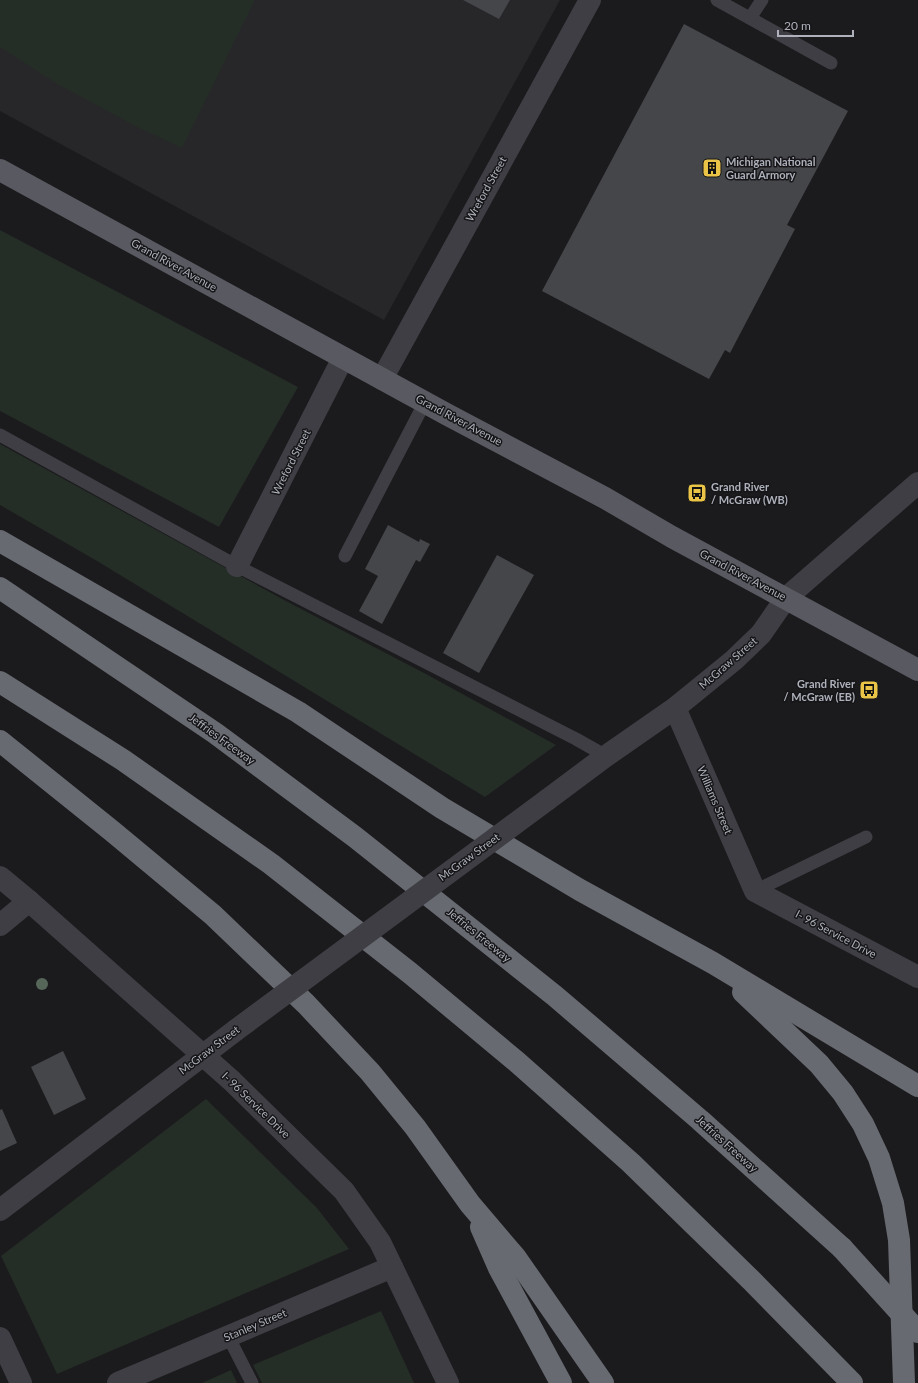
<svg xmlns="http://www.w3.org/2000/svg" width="918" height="1383" viewBox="0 0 918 1383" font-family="Lato,sans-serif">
<rect width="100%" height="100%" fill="#1b1b1d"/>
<path fill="#27272a" d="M0,0H560L384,320L0,111Z"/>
<g fill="#252d27">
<path d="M0,0H255L182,148L135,126L59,85L0,47Z"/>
<path d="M0,230L298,387L219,527L0,411Z"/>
<path d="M0,444L284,600L426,674L556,745L485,797L97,561L0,505Z"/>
<path d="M206,1099L317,1208L349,1249L57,1374L1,1256Z"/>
<path d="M381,1311L414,1383H262L253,1365Z"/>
<path d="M231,1370L237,1383H202Z"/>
</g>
<g fill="#45464a">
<path d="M463,0H510L499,19Z"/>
<path d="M684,24L848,111L787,225L795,229L730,353L725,350L709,379L542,291Z"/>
<path d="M388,525L419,542L420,539L430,544L420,562L416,560L382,624L359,611L378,576L365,569Z"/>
<path d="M497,555L534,575L479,673L443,653Z"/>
<path d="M63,1051L86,1099L54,1115L31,1067Z"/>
<path d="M2,1109L17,1143L0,1151V1110Z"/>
</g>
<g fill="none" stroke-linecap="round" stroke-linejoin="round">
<g stroke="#3e3e44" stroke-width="13">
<path d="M717,0L831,63"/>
<path d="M750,18L762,0"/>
<path d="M0,435L237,566L576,739L606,756"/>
<path d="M345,556L425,402"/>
<path d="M755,891L866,837"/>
<path d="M228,1336L252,1383"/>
</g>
<g stroke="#3e3e44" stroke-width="22">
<path d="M382,379L590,0"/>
<path d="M237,566L343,358"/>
<path d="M675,708L755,891L918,977"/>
<path d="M0,925L29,901"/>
<path d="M0,1338L21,1383"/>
<path d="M118,1383L392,1267"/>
</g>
<g stroke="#3e3e44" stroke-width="22">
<path d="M547,800L606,756L675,708L734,660L761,634L786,598L918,483"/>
<path d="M0,877L29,901L232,1081L344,1191L380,1242L448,1383"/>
<path d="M0,1210L236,1030"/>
</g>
<path stroke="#585961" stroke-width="22" d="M0,170L448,415L605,498L672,537L918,670"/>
<g stroke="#686a72" stroke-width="22">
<path d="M0,541L298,712L442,808L580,890L713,963L918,1086"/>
<path d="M0,588L215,733L355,837L555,996L700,1120L842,1248"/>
<path d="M0,682L123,760L271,864L410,973L517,1062L631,1163L751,1280L852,1383"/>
<path d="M0,741L112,831L213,915L306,1004L370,1072L415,1127L470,1204L516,1258L603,1383"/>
<path d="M743,992L819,1064L843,1093L863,1124L879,1158L893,1203L899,1240L904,1383"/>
<path d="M481,1227L499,1268L561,1383"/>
</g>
<path stroke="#3e3e44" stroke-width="22" d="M236,1030L547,800"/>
<path stroke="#686a72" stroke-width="22" d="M842,1248L918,1332"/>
</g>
<circle fill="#56675a" cx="42" cy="984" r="6"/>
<defs>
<g id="building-square" transform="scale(1)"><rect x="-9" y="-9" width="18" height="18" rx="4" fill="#e9c447" stroke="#161618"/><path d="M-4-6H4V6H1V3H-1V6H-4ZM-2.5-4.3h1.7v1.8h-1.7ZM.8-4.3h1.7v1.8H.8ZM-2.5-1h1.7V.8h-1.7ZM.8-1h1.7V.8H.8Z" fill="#111"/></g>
<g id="bus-square" transform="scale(1)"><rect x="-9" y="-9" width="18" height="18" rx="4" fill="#e9c447" stroke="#161618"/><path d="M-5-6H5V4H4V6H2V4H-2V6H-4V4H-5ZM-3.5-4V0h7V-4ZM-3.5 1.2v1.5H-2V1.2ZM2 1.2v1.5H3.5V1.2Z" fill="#111"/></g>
</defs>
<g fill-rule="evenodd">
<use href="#building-square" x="712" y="168"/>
<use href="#bus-square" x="697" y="493"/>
<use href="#bus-square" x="869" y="690"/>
</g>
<g text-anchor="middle" stroke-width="3" stroke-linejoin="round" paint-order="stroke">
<g font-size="11" font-weight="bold" fill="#aeb1bb" stroke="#161618" text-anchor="start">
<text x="726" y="166">Michigan National<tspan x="726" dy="13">Guard Armory</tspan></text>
<text x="711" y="491">Grand River<tspan x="711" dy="13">/ McGraw (WB)</tspan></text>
<text x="855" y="688" text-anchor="end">Grand River<tspan x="855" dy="13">/ McGraw (EB)</tspan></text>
</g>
<g font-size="11" fill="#aeb1bb" stroke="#161618">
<text transform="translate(486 189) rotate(-61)" y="4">Wreford Street</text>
<text transform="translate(174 265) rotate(29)" y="4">Grand River Avenue</text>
<text transform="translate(459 420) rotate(28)" y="4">Grand River Avenue</text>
<text transform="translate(291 462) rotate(-63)" y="4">Wreford Street</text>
<text transform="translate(743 575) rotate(28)" y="4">Grand River Avenue</text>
<text transform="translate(728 663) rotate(-41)" y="4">McGraw Street</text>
<text transform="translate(222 739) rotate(36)" y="4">Jeffries Freeway</text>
<text transform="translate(715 800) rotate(67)" y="4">Williams Street</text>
<text transform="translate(469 857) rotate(-36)" y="4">McGraw Street</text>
<text transform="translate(836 934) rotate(28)" y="4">I- 96 Service Drive</text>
<text transform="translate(479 935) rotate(39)" y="4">Jeffries Freeway</text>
<text transform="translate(209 1050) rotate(-37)" y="4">McGraw Street</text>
<text transform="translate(256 1105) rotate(44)" y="4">I- 96 Service Drive</text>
<text transform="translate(727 1144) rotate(42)" y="4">Jeffries Freeway</text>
<text transform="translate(255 1325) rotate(-23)" y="4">Stanley Street</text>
</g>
</g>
<path d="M778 30v6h75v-6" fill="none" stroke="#aeb1bb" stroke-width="2"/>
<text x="784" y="30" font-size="12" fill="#aeb1bb" stroke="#161618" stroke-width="3" paint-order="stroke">20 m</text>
</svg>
